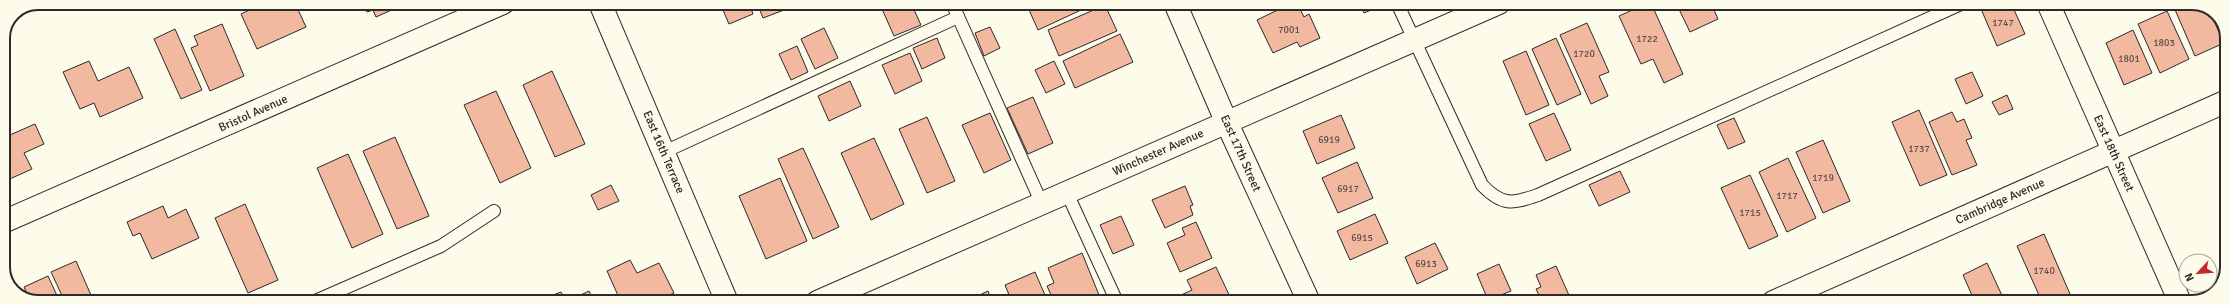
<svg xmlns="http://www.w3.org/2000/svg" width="2230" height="305" viewBox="0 0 2230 305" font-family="Signika,sans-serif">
<rect width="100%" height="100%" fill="#fdfbea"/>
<g fill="#f2b8a0" stroke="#2b2b2b">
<path d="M264,3H295L306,27L257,49L241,14Z"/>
<path d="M363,3H393L396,8L376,17L373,10L367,12Z"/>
<path d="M720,3H749L753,14L729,24Z"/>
<path d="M757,3H781L784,10L763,18Z"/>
<path d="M895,3H911L921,25L894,36L882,9Z"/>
<path d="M1026,3H1096L1038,30Z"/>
<path d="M1292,3H1297L1304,17L1309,14L1320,38L1300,47L1297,42L1273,53L1257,20Z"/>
<path d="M1360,3H1383V5L1364,13Z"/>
<path d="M1648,3H1651L1683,74L1664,83L1653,59L1641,64L1619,16Z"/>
<path d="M1676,3H1711L1718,19L1690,32Z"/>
<path d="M1994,3H2011L2025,34L1997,46L1981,9Z"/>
<path d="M2178,3H2196L2209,10L2224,43L2195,56L2173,5Z"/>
<path d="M1105,5L1117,31L1059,56L1048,30Z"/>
<path d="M2167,11L2189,59L2160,73L2138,24Z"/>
<path d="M1587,23L1609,72L1599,76L1608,96L1591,104L1560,35Z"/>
<path d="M222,24L244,76L210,91L191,48L198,45L194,36Z"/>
<path d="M990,27L1000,48L984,56L975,33Z"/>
<path d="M824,28L838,58L815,69L801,39Z"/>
<path d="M175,29L202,90L181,99L154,39Z"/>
<path d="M2133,30L2152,73L2124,85L2106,43Z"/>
<path d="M1120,34L1133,62L1075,88L1063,61Z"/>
<path d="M937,38L945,58L922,69L913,48Z"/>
<path d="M1556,38L1581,94L1557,105L1532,49Z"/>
<path d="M797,46L808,72L791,80L779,54Z"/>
<path d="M1526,51L1549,105L1526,115L1503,61Z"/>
<path d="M910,53L922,81L895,94L882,65Z"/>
<path d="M89,61L98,81L129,67L143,98L100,117L94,103L80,109L63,72Z"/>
<path d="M1054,61L1065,84L1046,93L1035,70Z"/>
<path d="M552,71L585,144L555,157L523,85Z"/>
<path d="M1972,72L1983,96L1966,104L1955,79Z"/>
<path d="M850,81L861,106L829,121L818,96Z"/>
<path d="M496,91L531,168L500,183L464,105Z"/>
<path d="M2007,95L2013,109L1999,115L1992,102Z"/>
<path d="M1033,97L1053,143L1028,154L1007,108Z"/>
<path d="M1919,110L1947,175L1920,186L1892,122Z"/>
<path d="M1952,112L1957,122L1964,119L1972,138L1966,140L1977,165L1952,175L1929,122Z"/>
<path d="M990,113L1011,160L984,173L962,125Z"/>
<path d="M1554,113L1571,150L1546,161L1529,124Z"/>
<path d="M1341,115L1355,148L1317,164L1303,131Z"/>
<path d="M927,117L955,181L927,193L899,129Z"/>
<path d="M1734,118L1745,142L1728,149L1717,125Z"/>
<path d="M35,124L44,144L24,153L32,169L3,182V138Z"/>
<path d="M395,137L429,216L397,229L363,151Z"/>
<path d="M874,138L904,204L871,220L841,153Z"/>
<path d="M1823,140L1850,201L1823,213L1796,152Z"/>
<path d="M803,148L839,227L813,239L778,159Z"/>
<path d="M348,154L383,234L352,248L317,168Z"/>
<path d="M1788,158L1816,218L1787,232L1759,172Z"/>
<path d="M1357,162L1373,198L1338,213L1322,178Z"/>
<path d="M1620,171L1630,192L1599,206L1589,185Z"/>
<path d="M1750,175L1778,236L1749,249L1721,188Z"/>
<path d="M780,178L807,241L766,259L739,196Z"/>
<path d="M611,185L619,201L598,210L591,195Z"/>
<path d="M1185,186L1193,205L1190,206L1193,215L1165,228L1152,200Z"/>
<path d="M245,204L278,280L248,293L215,218Z"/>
<path d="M163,206L168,218L186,209L199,238L152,259L140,233L133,236L127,222Z"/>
<path d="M1375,214L1388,243L1350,260L1337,231Z"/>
<path d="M1121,216L1134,245L1113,254L1100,225Z"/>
<path d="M1196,222L1212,258L1180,272L1167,243L1185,235L1182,228Z"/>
<path d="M2044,234L2070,294L2051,302H2042L2017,246Z"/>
<path d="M1435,243L1448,269L1417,284L1405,257Z"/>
<path d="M1082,253L1099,295L1083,302H1054L1047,286L1054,283L1048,268Z"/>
<path d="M630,260L637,273L659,263L674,293L655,302H621L607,271Z"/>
<path d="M76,261L94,302H65L51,272Z"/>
<path d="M1987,263L2005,302H1975L1963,275Z"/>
<path d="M1499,264L1511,291L1488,300L1477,274Z"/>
<path d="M1556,266L1572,302H1542L1536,289L1541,287L1536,275Z"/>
<path d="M1216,267L1231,299L1223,302H1182L1179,296L1192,290L1187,280Z"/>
<path d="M1035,272L1048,302H1012L1005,285Z"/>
<path d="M48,276L60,302H34L30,300L24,287Z"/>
<path d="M589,291L594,302H547L545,298L561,292L566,302Z"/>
<path d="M988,291L992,302H965Z"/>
</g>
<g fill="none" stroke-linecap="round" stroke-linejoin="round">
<g stroke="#2b2b2b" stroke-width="14">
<g id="service">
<path d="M952,3L1042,204"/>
<path d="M1397,3L1482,185C1502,206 1512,204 1538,195L1963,3"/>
<path d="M664,152L958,17"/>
<path d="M1067,193L1117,302"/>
<path d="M313,302L441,246L494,211"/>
</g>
</g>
<g stroke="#2b2b2b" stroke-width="24">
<g id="minor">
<path d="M600,3L727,302"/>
<path d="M2048,3L2180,302"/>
<path d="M3,222L503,3"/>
<path d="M817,302L1499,3"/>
<path d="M1773,302L2227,101"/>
</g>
</g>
<g stroke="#2b2b2b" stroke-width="24">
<path id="tertiary" d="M1175,3L1226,121L1309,302"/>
</g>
<use href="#service" stroke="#fdfbea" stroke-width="12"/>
<use href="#minor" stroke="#fdfbea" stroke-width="22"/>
<use href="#tertiary" stroke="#fdfbea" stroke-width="22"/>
</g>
<g text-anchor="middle" stroke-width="3" stroke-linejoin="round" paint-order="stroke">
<g font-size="10" fill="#5d4e48">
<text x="2003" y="26">1747</text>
<text x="1289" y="33">7001</text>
<text x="1647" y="42">1722</text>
<text x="2164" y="46">1803</text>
<text x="1584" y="57">1720</text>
<text x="2129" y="62">1801</text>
<text x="1329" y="143">6919</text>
<text x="1919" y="152">1737</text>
<text x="1823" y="181">1719</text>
<text x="1348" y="192">6917</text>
<text x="1787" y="199">1717</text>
<text x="1750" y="216">1715</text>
<text x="1362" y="241">6915</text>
<text x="1426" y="267">6913</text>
<text x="2044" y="274">1740</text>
</g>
<g font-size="12" fill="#2b2b2b" stroke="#fdfbea">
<text transform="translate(253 113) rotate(-24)" y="4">Bristol Avenue</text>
<text transform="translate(664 152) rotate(67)" y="4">East 16th Terrace</text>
<text transform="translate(1158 152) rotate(-24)" y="4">Winchester Avenue</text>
<text transform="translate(1241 153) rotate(66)" y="4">East 17th Street</text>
<text transform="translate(2114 153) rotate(66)" y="4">East 18th Street</text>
<text transform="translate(2000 201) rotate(-24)" y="4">Cambridge Avenue</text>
</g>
</g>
<path d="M0 0H2230V305H0ZM38 10H2192A28 28 0 0 1 2220 38V267A28 28 0 0 1 2192 295H38A28 28 0 0 1 10 267V38A28 28 0 0 1 38 10Z" fill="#fdfbea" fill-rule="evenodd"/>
<path fill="none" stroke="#2b2b2b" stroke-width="2" d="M38 10H2192A28 28 0 0 1 2220 38V267A28 28 0 0 1 2192 295H38A28 28 0 0 1 10 267V38A28 28 0 0 1 38 10Z"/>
<g transform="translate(2198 273) rotate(244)"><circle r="19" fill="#fdfbea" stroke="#a9a89e"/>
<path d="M0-3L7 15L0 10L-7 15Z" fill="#c62828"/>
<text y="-6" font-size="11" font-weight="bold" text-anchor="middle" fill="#2b2b2b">N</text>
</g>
</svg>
